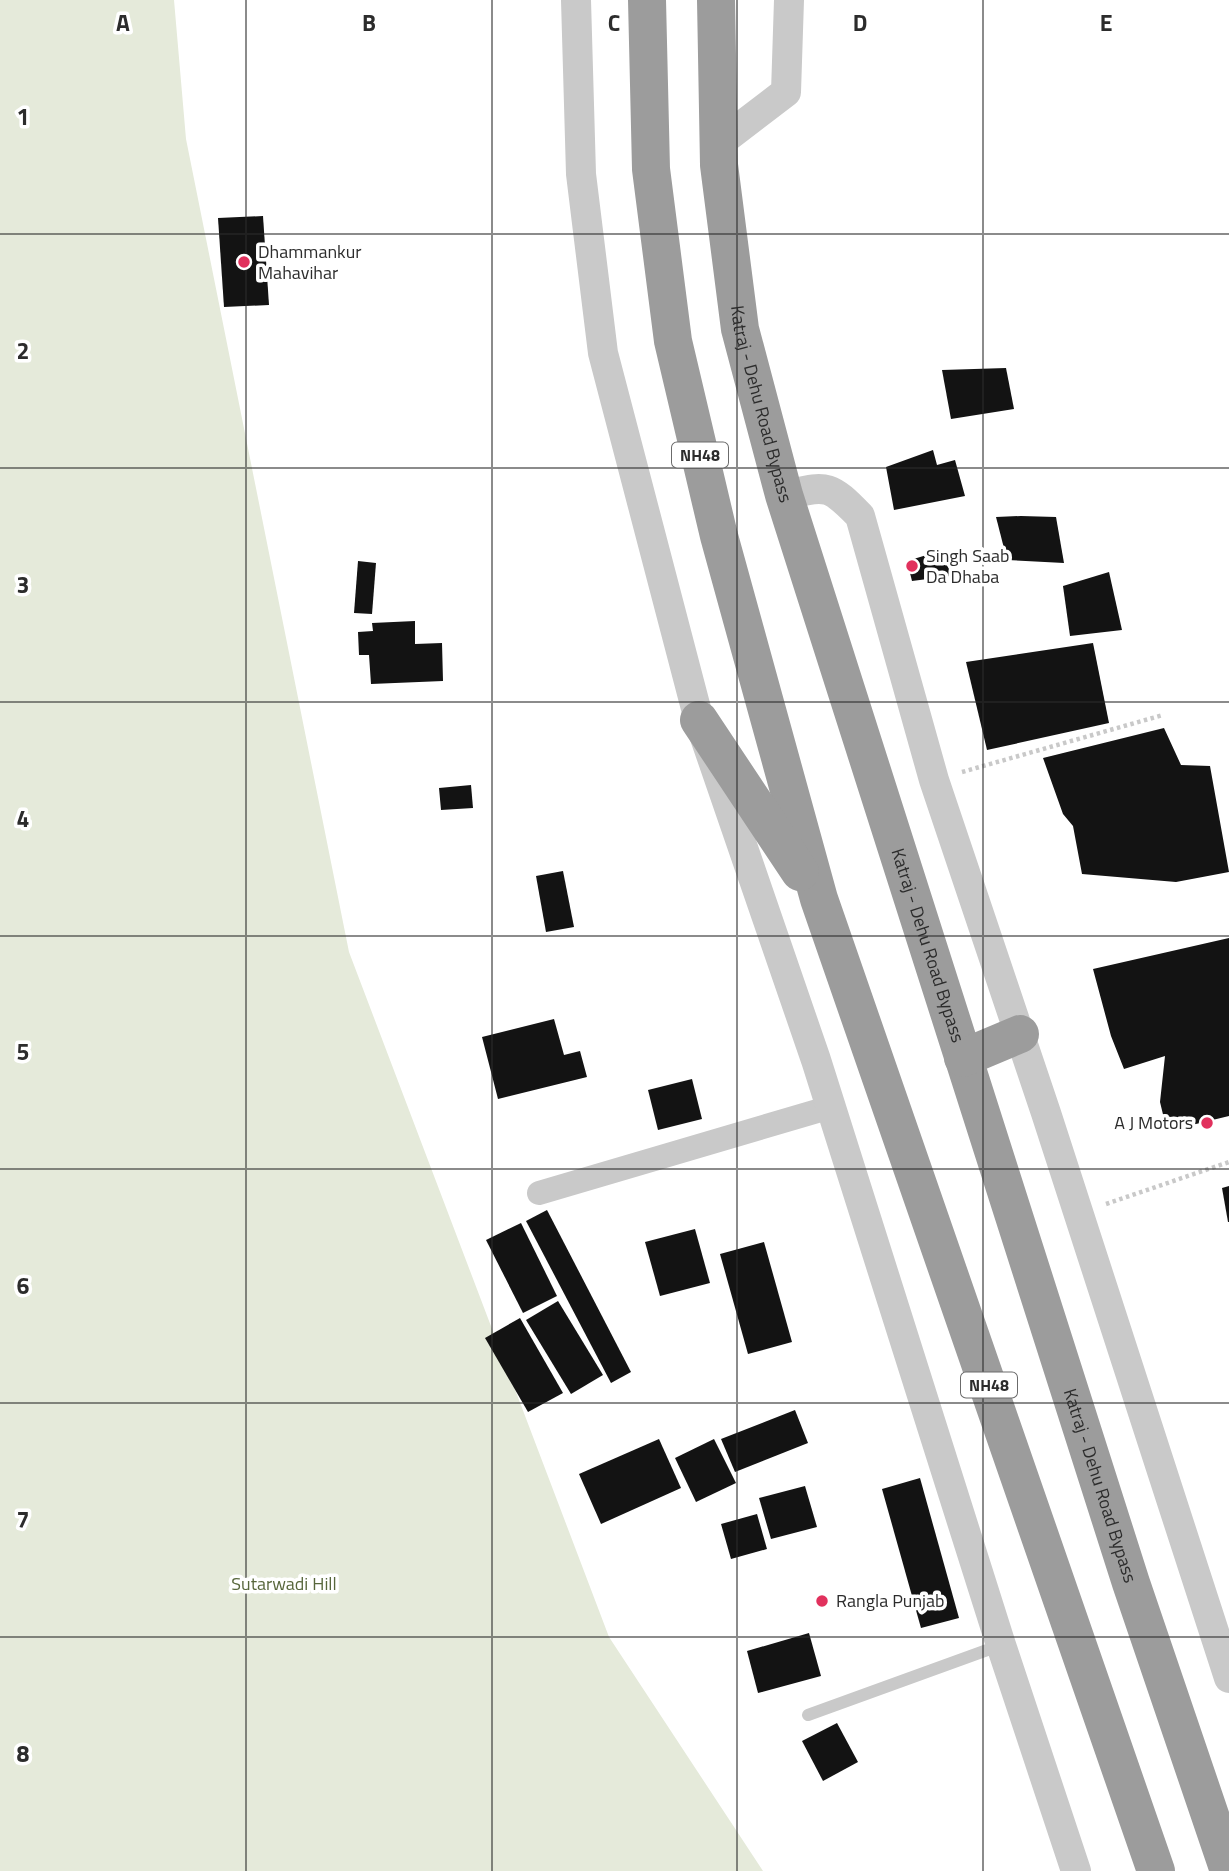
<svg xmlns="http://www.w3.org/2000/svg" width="1229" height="1871" viewBox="0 0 1229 1871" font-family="'Titillium Web',sans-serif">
<rect width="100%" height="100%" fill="#fff"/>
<path fill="#e5eada" d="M0,0H174L186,139L349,952L609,1637L763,1871H0Z"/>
<g fill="#131313">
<path d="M263,216L269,305L224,307L218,218Z"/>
<path d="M1006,368L1014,409L951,419L942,370Z"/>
<path d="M933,450L937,465L955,460L965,496L894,510L886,467Z"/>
<path d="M1021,516L1056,517L1064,563L1007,560L996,517Z"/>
<path d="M943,550L951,576L912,581L907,561Z"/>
<path d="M358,561L376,563L372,614L354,613Z"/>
<path d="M1109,572L1122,630L1070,636L1063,586Z"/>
<path d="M415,621V644L442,643L443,681L371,684L369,655H359L358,632L373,631L372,623Z"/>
<path d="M1093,643L1109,723L987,750L966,662Z"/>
<path d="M1164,728L1181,765L1210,766L1229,872L1176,882L1082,874L1073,826L1063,814L1043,758Z"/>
<path d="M471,785L473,808L441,810L439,788Z"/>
<path d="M563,871L574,927L546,932L536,876Z"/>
<path d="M1229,938V1116L1167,1131L1160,1102L1165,1056L1124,1069L1111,1036L1093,969Z"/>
<path d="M554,1019L564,1055L580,1051L587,1077L498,1099L482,1037Z"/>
<path d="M692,1079L702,1119L658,1130L648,1090Z"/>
<path d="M1229,1186V1222H1228L1222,1188Z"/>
<path d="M547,1210L631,1372L611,1383L526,1221Z"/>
<path d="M521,1223L557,1296L523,1313L486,1240Z"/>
<path d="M695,1229L710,1283L660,1296L645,1242Z"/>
<path d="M764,1242L792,1342L748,1354L720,1254Z"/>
<path d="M558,1301L603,1375L571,1394L526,1320Z"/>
<path d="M520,1318L563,1393L528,1412L485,1338Z"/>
<path d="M795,1410L808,1443L735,1472L721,1439Z"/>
<path d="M659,1439L681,1488L601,1524L579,1474Z"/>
<path d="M714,1439L736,1483L696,1502L675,1458Z"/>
<path d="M920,1478L959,1618L921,1628L882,1489Z"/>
<path d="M805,1486L817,1527L771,1539L759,1498Z"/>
<path d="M757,1514L767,1549L731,1559L721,1524Z"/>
<path d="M809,1633L821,1676L758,1693L747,1651Z"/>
<path d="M837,1723L858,1762L823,1781L802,1741Z"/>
</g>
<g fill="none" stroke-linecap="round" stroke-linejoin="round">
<g stroke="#c9c9c9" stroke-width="4.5" stroke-dasharray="3.5 3.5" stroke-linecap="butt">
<path d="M962,772L1163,715"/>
<path d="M1106,1204L1229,1162"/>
</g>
<path stroke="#c9c9c9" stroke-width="12" d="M808,1715L1001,1645"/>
<path stroke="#c9c9c9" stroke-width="24" d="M539,1193L831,1107"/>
<g stroke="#c9c9c9" stroke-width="30">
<path d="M576,0L581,174L603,353L699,720L816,1060L1001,1645L1076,1871"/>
<path d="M718,144L786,92L789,0"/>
<path d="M784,495C827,486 828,483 860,516L934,780L1046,1113L1229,1678"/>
</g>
<g stroke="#9c9c9c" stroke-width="38">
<path d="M647,0L651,169L673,341L719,536L819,899L1156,1871"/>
<path id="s1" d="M716,0L719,165L740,329L784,495L1131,1583L1229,1871"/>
<path d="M699,720L800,872"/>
<path d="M963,1058L1020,1034"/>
</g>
</g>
<path fill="none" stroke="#2c2c2c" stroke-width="2" stroke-opacity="0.55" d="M246,0V1871M492,0V1871M737,0V1871M983,0V1871M0,234H1229M0,468H1229M0,702H1229M0,936H1229M0,1169H1229M0,1403H1229M0,1637H1229"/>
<g fill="#e1315d" stroke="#fff" stroke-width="2.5">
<circle cx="244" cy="262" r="7"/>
<circle cx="912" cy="566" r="7"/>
<circle cx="1207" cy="1123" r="7"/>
<circle cx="822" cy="1601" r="7"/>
</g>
<g text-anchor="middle" stroke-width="7" stroke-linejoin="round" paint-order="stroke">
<g fill="#fff" stroke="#6b6b6b" stroke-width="2">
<rect x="672" y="442.5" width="56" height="25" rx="5"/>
<rect x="961" y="1372.5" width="56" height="25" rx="5"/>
</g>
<g font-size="16" font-weight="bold" fill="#2c2c2c">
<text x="700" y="461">NH48</text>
<text x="989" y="1391">NH48</text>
</g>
<g font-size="18" fill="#2c2c2c" stroke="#fff" text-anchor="start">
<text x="258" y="258">Dhammankur<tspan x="258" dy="21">Mahavihar</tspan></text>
<text x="926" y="562">Singh Saab<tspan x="926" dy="21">Da Dhaba</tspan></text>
<text x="1193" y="1129" text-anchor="end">A J Motors</text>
<text x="836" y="1607">Rangla Punjab</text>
</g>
<g font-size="18" fill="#2c2c2c" stroke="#fff">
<text dy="6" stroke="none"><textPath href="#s1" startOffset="408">Katraj - Dehu Road Bypass</textPath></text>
<text dy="6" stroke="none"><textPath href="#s1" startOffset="975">Katraj - Dehu Road Bypass</textPath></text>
<text dy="6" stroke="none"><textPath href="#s1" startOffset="1542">Katraj - Dehu Road Bypass</textPath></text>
</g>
<g font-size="18" fill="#57663b" stroke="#fff">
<text x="284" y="1590">Sutarwadi Hill</text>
</g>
</g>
<g font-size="23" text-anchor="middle" font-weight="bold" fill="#2c2c2c" stroke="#fff" stroke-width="7" stroke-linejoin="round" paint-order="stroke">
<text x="123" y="31">A</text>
<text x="369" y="31">B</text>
<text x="614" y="31">C</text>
<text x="860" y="31">D</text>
<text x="1106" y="31">E</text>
<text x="23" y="125">1</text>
<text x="23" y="359">2</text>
<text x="23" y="593">3</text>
<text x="23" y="827">4</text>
<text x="23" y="1060">5</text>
<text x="23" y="1294">6</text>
<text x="23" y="1528">7</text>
<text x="23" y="1762">8</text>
</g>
</svg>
